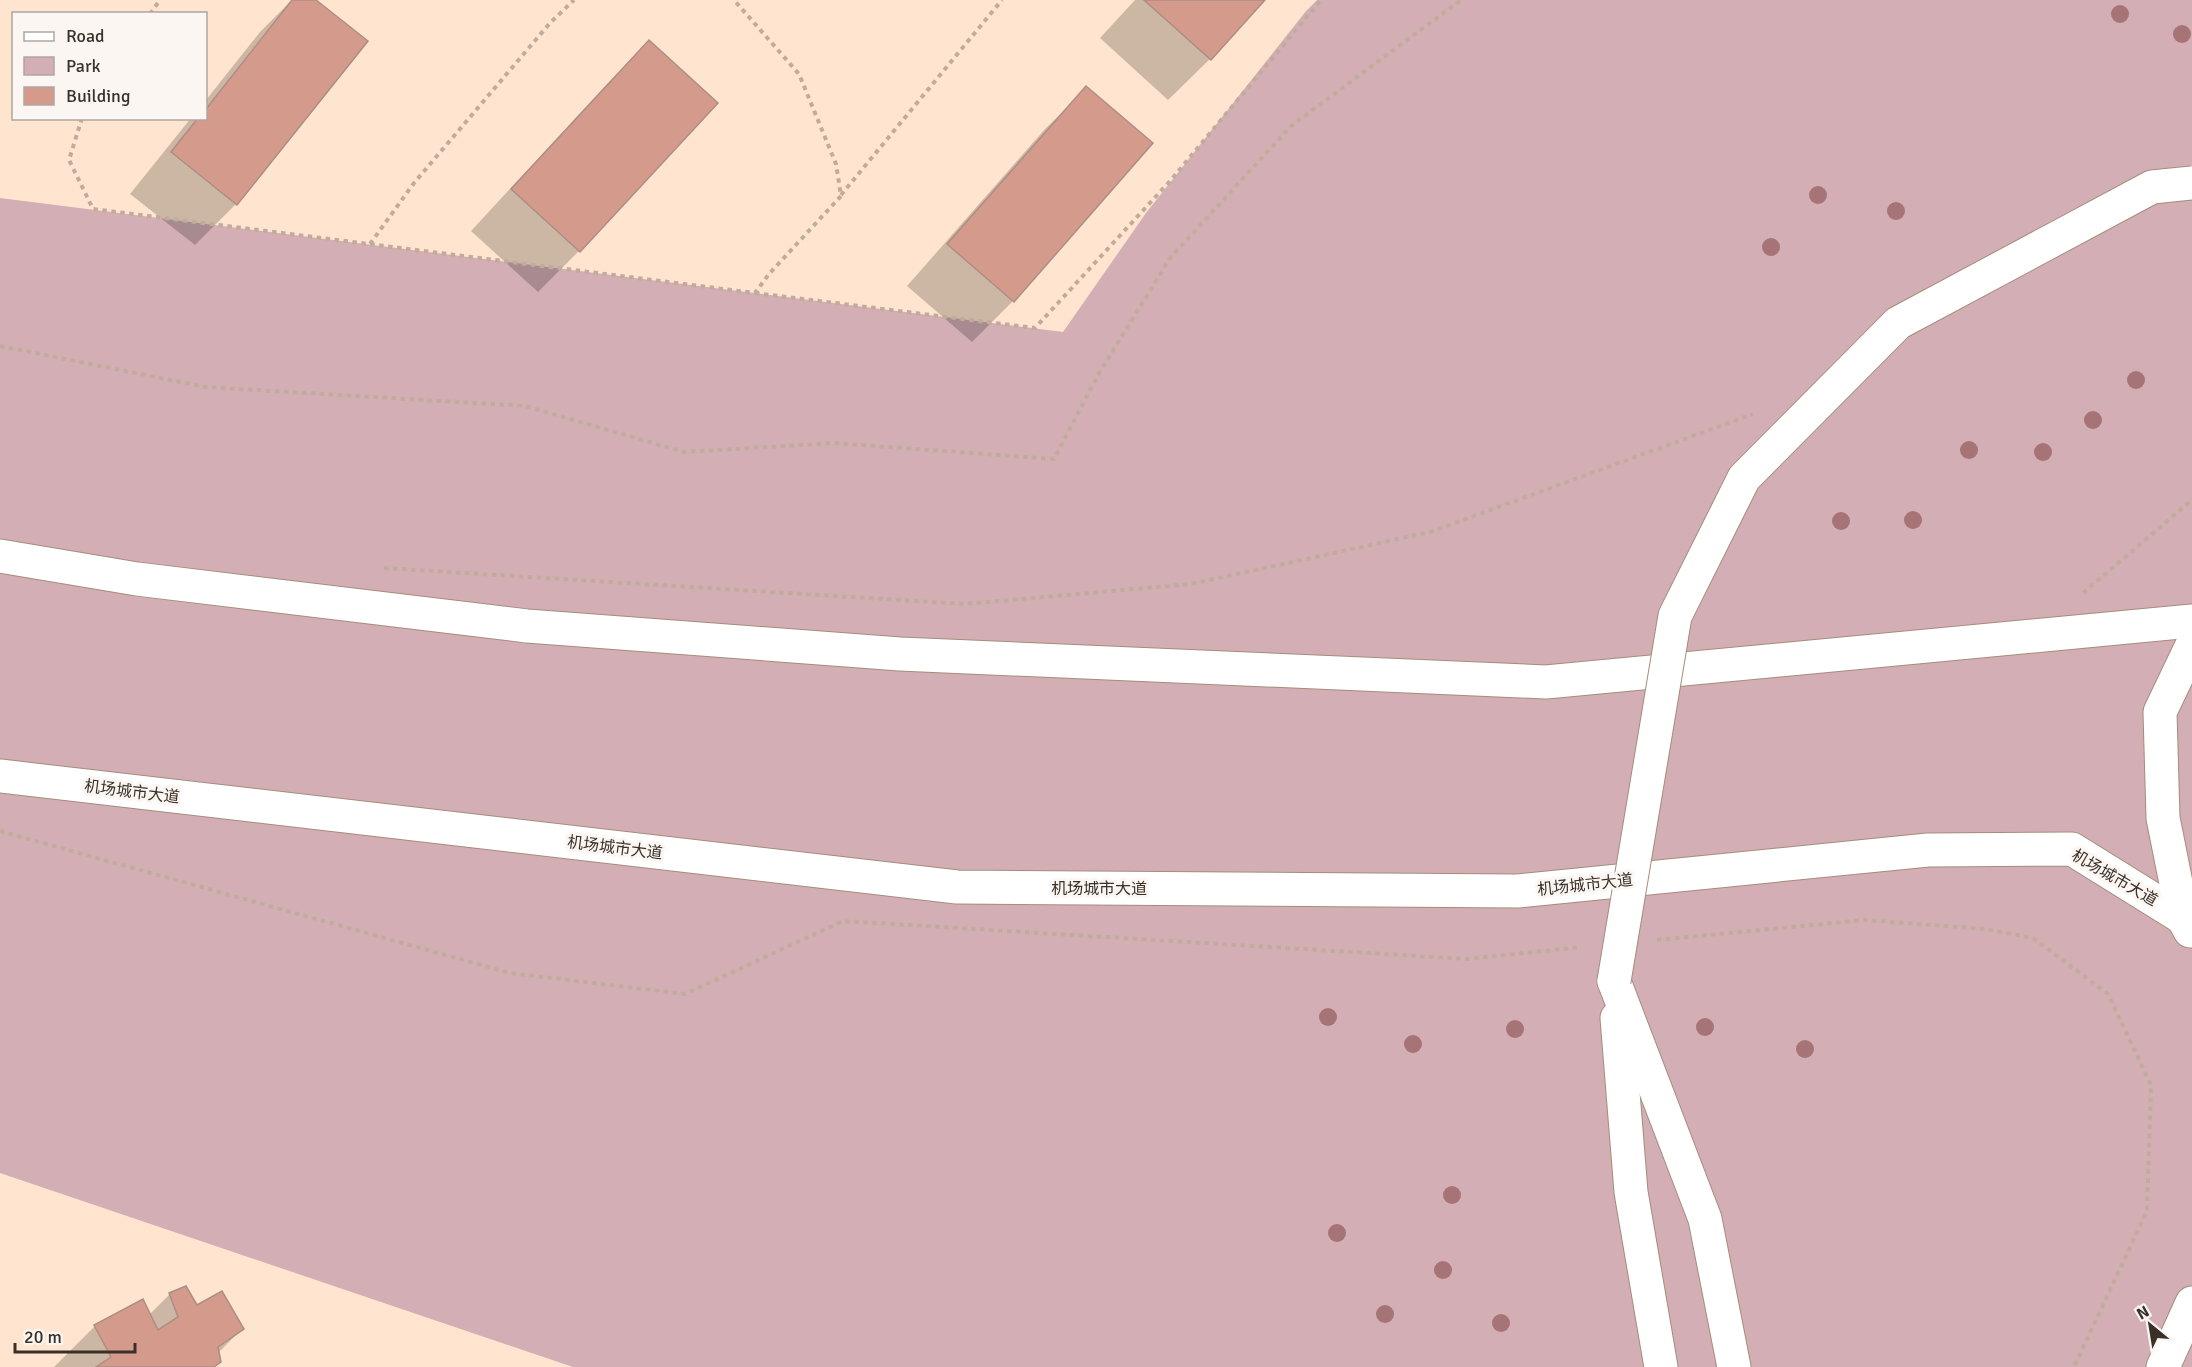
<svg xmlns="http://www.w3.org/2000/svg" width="2192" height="1367" viewBox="0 0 2192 1367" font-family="Signika,'Noto Sans SC',sans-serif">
<rect width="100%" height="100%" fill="#ffe5cf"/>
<path fill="#d3aeb5" d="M1317,0H2192V1367H573L0,1173V198L1063,332L1146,213L1306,11Z"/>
<g fill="#0003">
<path d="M292,0H313L236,204L195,245L130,194L191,118H206V100L260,32Z"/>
<path d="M1135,0H1263L1210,59L1168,100L1100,38Z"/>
<path d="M649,42L716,103L579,251L538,292L471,231L608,83Z"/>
<path d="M1087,88L1151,143L1013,301L972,342L907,286L1045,129Z"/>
<path d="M185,1288L196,1307L242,1329L218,1353L214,1367H54L95,1326L142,1301L149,1315L169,1295Z"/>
</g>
<g fill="#d49b8d" stroke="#ad8d85" stroke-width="1.5">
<path d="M292,0H316L368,41L237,205L171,152L198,118H206V109Z"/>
<path d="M1144,0H1265L1211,60Z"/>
<path d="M649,40L718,103L580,252L511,189Z"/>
<path d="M1086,86L1153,143L1014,302L947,244Z"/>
<path d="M186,1286L197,1305L222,1291L244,1329L218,1347L221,1362L214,1367H96L111,1357L94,1325L143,1299L158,1330L178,1317L169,1293Z"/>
</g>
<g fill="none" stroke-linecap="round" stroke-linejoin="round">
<g stroke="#a58d79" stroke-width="35">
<g id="primary">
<path d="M0,556L137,579L527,626L900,654L1546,682L2192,621"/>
<path d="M0,776L957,887L1518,891L1928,850L2072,849L2183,918"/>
<path d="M2190,931L2183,918L2163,818L2160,712L2192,645"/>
<path d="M2163,1367L2192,1303"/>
</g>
</g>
<g stroke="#a58d79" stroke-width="35">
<g id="highway">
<path d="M1614,981L1705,1219L1734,1367"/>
<path d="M1617,1018L1631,1192L1661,1367"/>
</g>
</g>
<g stroke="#c1ac9b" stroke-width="4" stroke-dasharray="4.5 4.5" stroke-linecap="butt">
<path d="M150,14L160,0"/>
<path d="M82,118L69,160L93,209L755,293L769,274L841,196L836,164L799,74L734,0"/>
<path d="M841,195L1002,0"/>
<path d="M370,244L414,183L550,23L574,0"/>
<path d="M755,293L1035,328L1171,180L1321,0"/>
<path d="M0,346L205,387L525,406L684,452L834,443L1054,459L1098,375L1170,258L1291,126L1461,0"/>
<path d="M384,568L965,604L1191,584L1430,532L1753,414"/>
<path d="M2083,593L2192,500"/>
<path d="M0,831L510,973L685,994L843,921L1467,959L1581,947"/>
<path d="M1657,940L1864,920L1986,929L2033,938L2108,994L2151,1085L2147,1211L2074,1367"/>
</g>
<use href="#primary" stroke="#fff" stroke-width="33"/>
<use href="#highway" stroke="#fff" stroke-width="33"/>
<g stroke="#a58d79" stroke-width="35" stroke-linecap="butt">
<path id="highway-bridge" d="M1614,981L1675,616L1744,478L1898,323L2152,187L2192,183"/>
</g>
<use href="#highway-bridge" stroke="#fff" stroke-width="33"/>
</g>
<g fill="#a67476">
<circle cx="2120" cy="14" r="9"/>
<circle cx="2182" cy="34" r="9"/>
<circle cx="1818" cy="195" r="9"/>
<circle cx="1896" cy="211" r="9"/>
<circle cx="1771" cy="247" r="9"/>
<circle cx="2136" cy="380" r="9"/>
<circle cx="2093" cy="420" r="9"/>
<circle cx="1969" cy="450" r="9"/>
<circle cx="2043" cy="452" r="9"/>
<circle cx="1913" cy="520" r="9"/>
<circle cx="1841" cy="521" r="9"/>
<circle cx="1328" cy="1017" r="9"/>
<circle cx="1705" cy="1027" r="9"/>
<circle cx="1515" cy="1029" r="9"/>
<circle cx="1413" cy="1044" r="9"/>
<circle cx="1805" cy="1049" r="9"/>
<circle cx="1452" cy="1195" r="9"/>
<circle cx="1337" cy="1233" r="9"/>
<circle cx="1443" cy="1270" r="9"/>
<circle cx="1385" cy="1314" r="9"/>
<circle cx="1501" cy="1323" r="9"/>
</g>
<g text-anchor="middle" stroke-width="6" stroke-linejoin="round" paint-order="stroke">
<g font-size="16" fill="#3a3028" stroke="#fbf6f2">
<text transform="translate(132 791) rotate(7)" y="6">机场城市大道</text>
<text transform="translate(615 847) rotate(7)" y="6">机场城市大道</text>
<text transform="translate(2115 877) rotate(30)" y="6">机场城市大道</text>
<text transform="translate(1585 884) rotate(-6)" y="6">机场城市大道</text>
<text x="1099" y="894">机场城市大道</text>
</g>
</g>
<rect x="12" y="12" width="195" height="108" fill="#fbf6f2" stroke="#aea7a1" stroke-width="1.5"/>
<rect x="24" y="32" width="30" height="9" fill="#ffffff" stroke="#aea7a1" stroke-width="1.5"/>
<text x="66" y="42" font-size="18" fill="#3a3028">Road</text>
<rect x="24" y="57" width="30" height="18" fill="#d3aeb5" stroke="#aea7a1" stroke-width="1.5"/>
<text x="66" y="72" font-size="18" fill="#3a3028">Park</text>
<rect x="24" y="87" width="30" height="18" fill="#d49b8d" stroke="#aea7a1" stroke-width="1.5"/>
<text x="66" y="102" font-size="18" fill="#3a3028">Building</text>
<g transform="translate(2150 1325) rotate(330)" stroke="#fbf6f2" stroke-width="4.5" paint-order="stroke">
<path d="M0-4.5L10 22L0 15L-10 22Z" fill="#3a3028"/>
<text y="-9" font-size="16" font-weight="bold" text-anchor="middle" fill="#3a3028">N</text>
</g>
<path d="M15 1343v9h120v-9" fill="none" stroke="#3a3028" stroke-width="3"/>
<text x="24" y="1343" font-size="18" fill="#3a3028" stroke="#fbf6f2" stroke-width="4.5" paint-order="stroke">20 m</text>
</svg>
